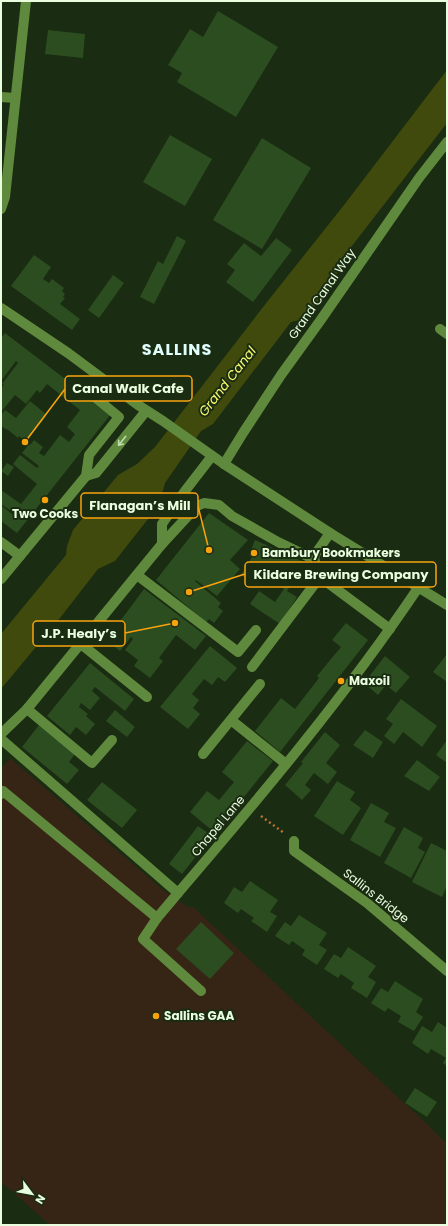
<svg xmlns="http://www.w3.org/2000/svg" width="448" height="1226" viewBox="0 0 448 1226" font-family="Poppins,sans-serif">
<rect width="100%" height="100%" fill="#1a2c12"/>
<path fill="#362515" d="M10,758L163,890L186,906L193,907L429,1126L447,1144V1225H50L1,1182V769Z"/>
<path fill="#404a0d" d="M447,70V123L338,264L336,282L304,319L291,322L213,424L201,431L165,483L159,505L115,561L98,569L60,618L1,689V634L66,555L67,546L73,530L118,475L137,464L155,447L267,302L344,205Z"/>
<g fill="#2b4d1f">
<path d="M218,11L278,47L236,117L177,82L182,73L168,65L190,29L203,37Z"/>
<path d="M48,30L85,34L83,58L45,54Z"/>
<path d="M170,135L212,159L185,206L143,182Z"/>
<path d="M262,138L311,168L262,249L213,220Z"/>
<path d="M177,236L186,241L154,304L140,297L158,261L163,264Z"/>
<path d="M276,238L292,250L253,302L226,282L235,270L227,264L244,243L261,256Z"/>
<path d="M34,255L51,267L43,279L49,283L52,279L64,288L62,291L65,294L63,297L65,298L60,304L80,319L72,330L11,286Z"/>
<path d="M113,275L124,283L99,318L88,310Z"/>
<path d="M5,333L111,414L17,533L1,521V505L13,515L14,513L1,504V490L21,504L37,484L13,464L20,455L37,468L39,466L22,453L29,444L30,445L34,440L43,447L39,453L44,456L60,435L69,442L75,434L67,427L80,410L47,384L40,393L37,390L26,404L15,395L1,412V388L4,385L2,384L18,363L16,361L1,381V338Z"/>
<path d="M30,401L47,415L26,442L19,436L18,438L7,429V430L1,426V415L5,410L16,418Z"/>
<path d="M7,463L14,467L8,476L1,471Z"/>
<path d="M209,513L248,540L230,560L240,569L217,596L196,580L195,581L221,603L218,607L223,611L214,623L209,619L206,622L156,580Z"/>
<path d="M255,540L306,563L299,578L296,576L287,591L297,597L280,624L250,604L259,591L275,602L284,589L275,583V581L261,572L254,583L241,575L252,557L249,555Z"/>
<path d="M144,589L206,636L195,650L176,635L159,658L163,661L150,678L134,666L138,660L125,650L133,639L131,637L120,651L106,640Z"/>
<path d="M346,623L368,640L280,752L255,731L281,698L295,709L319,678L317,676L341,647L332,640Z"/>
<path d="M210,646L237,668L225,682L218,677L212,685L204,679L192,694L199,700L193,708L200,714L188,729L160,707Z"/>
<path d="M447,654V682L433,672Z"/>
<path d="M385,656L410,677L396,693L386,685L378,695L364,683Z"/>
<path d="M90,663L134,699L125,711L95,687L92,691L100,698L90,710L81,703L79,707L88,714L86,716L95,724L86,735L76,727L70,735L47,716Z"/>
<path d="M401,699L437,726L422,747L403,732L394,744L384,736L393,724L386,719Z"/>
<path d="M115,710L135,727L127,737L106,721Z"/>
<path d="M39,725L75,754L69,762L79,770L67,784L22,747Z"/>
<path d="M365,730L383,742L373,758L353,745Z"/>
<path d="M325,732L340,745L326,763L337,772L328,784L314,773L305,785L311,790L302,800L285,785L303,763L301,762Z"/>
<path d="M447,740V763L436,755Z"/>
<path d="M247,741L273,761L215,833L190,812L207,791L219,800L234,782L222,772Z"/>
<path d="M417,760L440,777L429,791L404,776Z"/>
<path d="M337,781L355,792L350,800L361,808L343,835L314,816Z"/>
<path d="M102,782L137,810L122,828L87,800Z"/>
<path d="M371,803L389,813L384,822L396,828L380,857L350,840Z"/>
<path d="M198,826L212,836L182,874L169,864Z"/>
<path d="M404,827L423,838L418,848L425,852L411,878L384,863Z"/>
<path d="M431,843L447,851V886L442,897L412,882Z"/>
<path d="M250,881L278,900L270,912L277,916L267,932L251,921L254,918L248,914L241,909L238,913L224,903L234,887L242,892Z"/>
<path d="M299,915L327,933L319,945L327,950L317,965L302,955L305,950L292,941L289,945L275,936L285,922L291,926Z"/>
<path d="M201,922L234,953L210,979L176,949Z"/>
<path d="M348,947L376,966L368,977L376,982L367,998L351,988L354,983L341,974L338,978L324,969L334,954L341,958Z"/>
<path d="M395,981L423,999L416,1012L423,1017L414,1031L398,1022L401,1016L388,1008L385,1012L371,1003L381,988L388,992Z"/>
<path d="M438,1022L447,1028V1066L443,1063L446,1058L431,1049L428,1054L412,1043L422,1026L432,1032Z"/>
<path d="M415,1088L437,1102L427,1117L405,1103Z"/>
</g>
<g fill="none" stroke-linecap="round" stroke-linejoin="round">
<path stroke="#bc7434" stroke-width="2.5" stroke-dasharray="2 3" stroke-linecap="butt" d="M261,816L284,833"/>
<g stroke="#5f8a3e" stroke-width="10">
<path d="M1,97L15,98"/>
<path d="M1,209L5,197L26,1"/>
<path d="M1,308L68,353L138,405L163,421L224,464L330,533L447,605"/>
<path d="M440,329L447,334"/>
<path d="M224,464L243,433L281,375L320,321L419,178L447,142"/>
<path d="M86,476L96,473L146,411"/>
<path d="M1,542L20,556"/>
<path d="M162,544V524L185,491L212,456"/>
<path d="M314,556L316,569L320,577L390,629"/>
<path d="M137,575L238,652L256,630"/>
<path d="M1,579L86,476L89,455L119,417L96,398"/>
<path d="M81,644L147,697"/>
<path d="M252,667L320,577"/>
<path d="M27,709L92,763L112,740"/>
<path d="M231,720L286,764"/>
<path d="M1,734L27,709L162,544L197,506L204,503L219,505L232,516L278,542L307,556H314L330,533"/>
<path d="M1,739L178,893C262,795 346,695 418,588"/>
<path d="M203,754L260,684"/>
<path d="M1,794L3,791L157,918"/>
<path d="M294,841V851L367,903L447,971"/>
<path d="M178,893L157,918L143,939L201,991"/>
</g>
</g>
<defs><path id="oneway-shaft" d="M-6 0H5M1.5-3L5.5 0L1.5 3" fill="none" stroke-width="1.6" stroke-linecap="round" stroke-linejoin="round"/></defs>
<use stroke="#c0dbae" href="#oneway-shaft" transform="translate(122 441) rotate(129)"/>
<g fill="#faa20e" stroke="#1a2c12" stroke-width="1.5">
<circle cx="45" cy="500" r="4"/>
<circle cx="254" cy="553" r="4"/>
<circle cx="341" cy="681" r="4"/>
<circle cx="156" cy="1016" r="4"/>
</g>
<g text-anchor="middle" stroke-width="4" stroke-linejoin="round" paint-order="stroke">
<g font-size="12" fill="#e9fede" stroke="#1a2c12">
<text transform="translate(322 294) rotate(-55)" y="4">Grand Canal Way</text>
<text transform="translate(218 826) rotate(-50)" y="4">Chapel Lane</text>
<text transform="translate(376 896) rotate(38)" y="4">Sallins Bridge</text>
</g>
<g font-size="12" font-weight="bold" fill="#e9fede" stroke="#1a2c12" text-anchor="start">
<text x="45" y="518" text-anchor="middle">Two Cooks</text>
<text x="262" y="557">Bambury Bookmakers</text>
<text x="349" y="685">Maxoil</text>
<text x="164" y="1020">Sallins GAA</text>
</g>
<g font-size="13" font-style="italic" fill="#fcfa6e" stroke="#1a2c12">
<text transform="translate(227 381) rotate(-52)" y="5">Grand Canal</text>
</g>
<g font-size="16" font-weight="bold" letter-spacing="1" fill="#e0fefb" stroke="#1a2c12">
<text x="177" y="355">SALLINS</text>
</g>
</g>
<path fill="none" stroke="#faa20e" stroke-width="1.5" d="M25 442L65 389M209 550L198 506M189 592L245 574M175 623L125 633"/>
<g fill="#faa20e" stroke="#1a2c12" stroke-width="1.5">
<circle cx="25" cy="442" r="4"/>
<circle cx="209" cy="550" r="4"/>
<circle cx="189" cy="592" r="4"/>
<circle cx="175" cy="623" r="4"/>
</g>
<g fill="#1a2c12" stroke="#faa20e" stroke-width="1.5">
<rect x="65" y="376" width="127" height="25" rx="4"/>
<rect x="81" y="493" width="117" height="25" rx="4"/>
<rect x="245" y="562" width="191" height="25" rx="4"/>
<rect x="33" y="621" width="92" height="25" rx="4"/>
</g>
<g font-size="13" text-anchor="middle" font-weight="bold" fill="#e9fede">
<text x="128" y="393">Canal Walk Cafe</text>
<text x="140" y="510">Flanagan’s Mill</text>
<text x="341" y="579">Kildare Brewing Company</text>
<text x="79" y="638">J.P. Healy’s</text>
</g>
<rect width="448" height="1226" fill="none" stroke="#e9fede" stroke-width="4"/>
<g transform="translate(32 1194) rotate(122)" stroke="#1a2c12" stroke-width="3" paint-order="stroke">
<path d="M0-3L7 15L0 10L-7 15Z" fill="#e9fede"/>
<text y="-6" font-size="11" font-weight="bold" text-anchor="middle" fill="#e9fede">N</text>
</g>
</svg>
